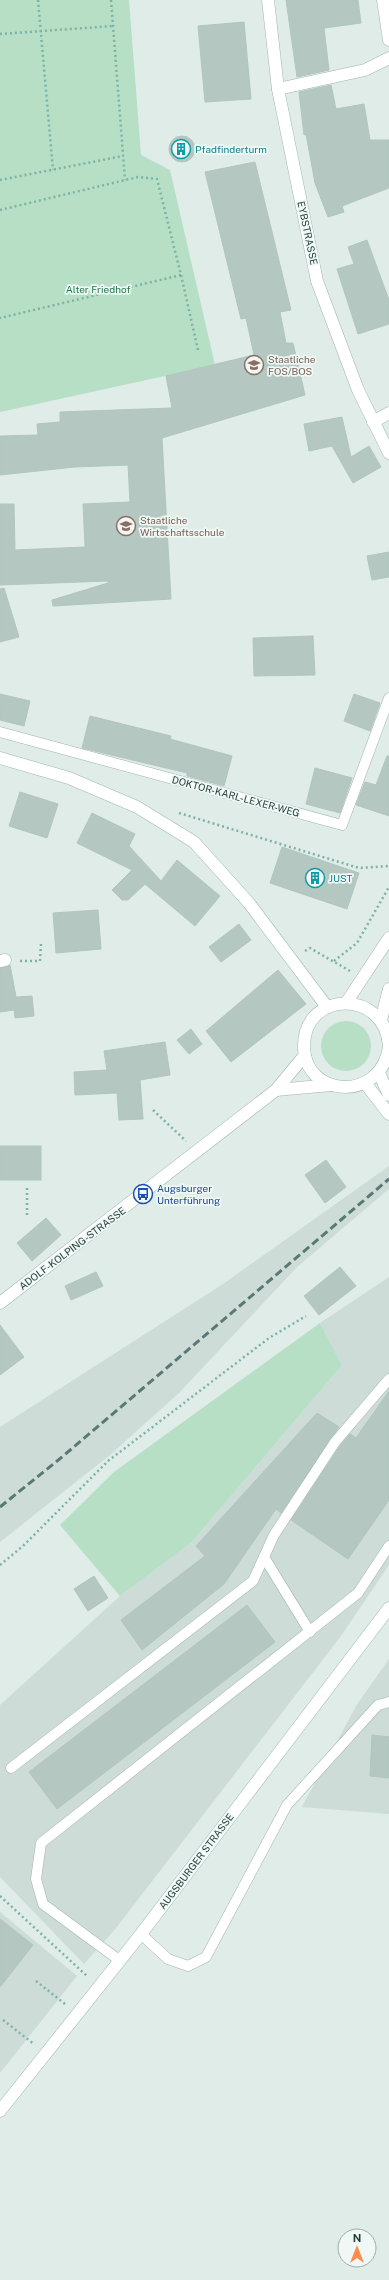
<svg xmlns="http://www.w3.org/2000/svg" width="389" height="2280" viewBox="0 0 389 2280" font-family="'Public Sans',sans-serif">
<rect width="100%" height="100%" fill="#dfece7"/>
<g fill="#cddcd7">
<path d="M389,1166V1189L297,1267L179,1393L110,1455L0,1542V1427L223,1284Z"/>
<path d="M389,1277V1565L341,1636L116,1928L84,1964L0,1877V1705L120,1596L191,1543L342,1365L320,1323Z"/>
<path d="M389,1659V1814L302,1807L356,1706Z"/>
<path d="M0,1912L77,1976L0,2073Z"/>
</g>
<g fill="#b6dfc6">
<path d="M0,0H129L141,155L170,170L215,365L0,412Z"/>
<circle cx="346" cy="1046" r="25"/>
<path d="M320,1323L342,1365L191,1543L120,1596L60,1525L114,1472Z"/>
</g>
<g fill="#b4c7c1" stroke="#b1c6bf">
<path d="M286,0H358L361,23L324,28L329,70L297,77Z"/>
<path d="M244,22L251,99L205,102L198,26Z"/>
<path d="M331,85L336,109L364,104L370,140H389V188L342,206L344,212L328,217L315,183L306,134L304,135L299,92Z"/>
<circle cx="182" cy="149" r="13"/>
<path d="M255,162L291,310L280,312L286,343H293L305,395L162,438L171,599L53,606L52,600L108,583V581L0,585V504H14L15,550L85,547L83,504L130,502L128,465L75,467L0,475V436L38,435L37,424L60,422V412L172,408L166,376L254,355L246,318L241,319L205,172Z"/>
<path d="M367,240L389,300V324L358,334L337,269L354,264L348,247Z"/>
<path d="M342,417L351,457L369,446L381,467L353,483L332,446L309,451L304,424Z"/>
<path d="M389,552V577L372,580L367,556Z"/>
<path d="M4,588L19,637L0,642V589Z"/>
<path d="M313,636L315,675L254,676L253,638Z"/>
<path d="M0,694L30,701L24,726L0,720Z"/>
<path d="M354,694L380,703L370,731L344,721Z"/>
<path d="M90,716L171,736L170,739L232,756L224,786L187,776V773L82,748Z"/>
<path d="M387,756H389V816L356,805L365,782L376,785Z"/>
<path d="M315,768L352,778L340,813L306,804Z"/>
<path d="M20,792L58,804L47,838L9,826Z"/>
<path d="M92,813L135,834L129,846L161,881L177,860L220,896L195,926L145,884L128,900H122L112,890L132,870L77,843Z"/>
<path d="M282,847L359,873L347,909L270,883Z"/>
<path d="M98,910L101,949L56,953L53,913Z"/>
<path d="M239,924L251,940L221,962L209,947Z"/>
<path d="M10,965L16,997L32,996L34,1016L15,1018L14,1010L0,1012V968Z"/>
<path d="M278,970L306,1004L231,1062L206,1031Z"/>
<path d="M191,1029L202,1044L189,1054L177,1040Z"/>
<path d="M165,1042L170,1075L140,1080L143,1119L119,1120L117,1093L75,1095L74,1072L107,1070L104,1051Z"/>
<rect x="0" y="1146" width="41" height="34"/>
<path d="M326,1160L346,1187L325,1203L305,1175Z"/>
<path d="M46,1218L61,1235L32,1261L17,1243Z"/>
<path d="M340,1267L356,1286L319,1315L304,1296Z"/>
<path d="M96,1272L103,1286L71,1300L65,1286Z"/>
<path d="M0,1325L24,1357L0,1375Z"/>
<path d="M389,1391V1500L348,1559L291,1520L340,1446L350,1434L356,1438Z"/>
<path d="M317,1413L339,1427L281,1513L276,1509L224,1584L142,1650L121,1620L205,1556L196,1546Z"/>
<path d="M94,1576L108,1598L88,1611L74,1589Z"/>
<path d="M247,1605L275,1642L57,1809L29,1772Z"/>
<path d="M372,1735L389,1737V1778L370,1776Z"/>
<path d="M0,1919L33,1945L0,1987Z"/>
</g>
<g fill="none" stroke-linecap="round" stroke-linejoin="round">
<g stroke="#a2b4af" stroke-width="11">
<g id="service">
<path d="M0,732L342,825L389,698"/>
<path d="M264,1557L310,1632"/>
<path d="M11,1768L253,1581L274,1535L335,1442L389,1379"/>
<path d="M141,1934L168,1959L188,1966L206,1957L287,1805L378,1705L389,1702"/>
<path d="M119,1960L43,1904L36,1879L41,1843L358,1593L389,1546"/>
</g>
</g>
<g stroke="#a2b4af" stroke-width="13">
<g id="minor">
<path d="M268,0L278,89L317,281L358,390L389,453"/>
<path d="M383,0L389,40"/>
<path d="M278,89L365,70L389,58"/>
<path d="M373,422L389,413"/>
<path d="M0,961L5,960"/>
<path d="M346,1003L389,938"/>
<path d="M381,1020L389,989"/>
<path d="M276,1090L331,1085"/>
<path d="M0,1303L276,1090L305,1055"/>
</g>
</g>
<g stroke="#9db8b2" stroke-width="13">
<g id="secondary">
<path d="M0,758L69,778L137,807L194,842L249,903L327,1007"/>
<path d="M389,1046C385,989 305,990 304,1045C303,1098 381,1103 389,1047"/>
<path d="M379,1073L389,1095"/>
<path d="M365,1083L389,1114"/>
<path d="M0,2111L141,1934L389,1608"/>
</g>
</g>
<g stroke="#7db2a7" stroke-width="2.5" stroke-dasharray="2 3" stroke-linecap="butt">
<path d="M38,0L53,170"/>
<path d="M111,0L125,180"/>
<path d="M0,34L113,26"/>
<path d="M0,180L123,156"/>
<path d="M0,210L138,177L157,179L181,275L0,318"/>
<path d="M181,275L198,350"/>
<path d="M179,813L359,868L389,866"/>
<path d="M305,951L310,948L350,971"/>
<path d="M20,961H40L41,943"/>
<path d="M334,961L357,943L389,887"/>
<path d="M153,1110L186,1141"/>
<path d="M27,1188V1215"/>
<path d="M0,1565L23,1546L108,1461L269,1338L306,1316"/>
<path d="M0,1896L87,1976"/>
<path d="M36,1981L65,2004"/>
<path d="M3,2020L34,2044"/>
</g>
<use href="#service" stroke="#fff" stroke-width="10"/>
<use href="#minor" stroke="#fff" stroke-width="12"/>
<use href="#secondary" stroke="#fff" stroke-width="12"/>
<path stroke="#597974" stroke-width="3" stroke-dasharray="8 4" stroke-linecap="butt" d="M0,1507L62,1457L389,1179"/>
</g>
<defs>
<g id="building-ring" transform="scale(1)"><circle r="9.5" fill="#f0f8f5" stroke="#0f9aa8" stroke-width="1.5"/><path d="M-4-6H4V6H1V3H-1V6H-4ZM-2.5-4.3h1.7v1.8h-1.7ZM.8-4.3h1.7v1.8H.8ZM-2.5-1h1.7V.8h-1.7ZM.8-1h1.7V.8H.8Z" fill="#0f9aa8"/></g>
<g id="school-ring" transform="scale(1)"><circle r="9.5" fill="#f0f8f5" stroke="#8d6e63" stroke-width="1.5"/><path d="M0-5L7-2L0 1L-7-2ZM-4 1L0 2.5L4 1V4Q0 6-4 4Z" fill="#8d6e63"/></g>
<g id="bus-ring" transform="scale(1)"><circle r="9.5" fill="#f0f8f5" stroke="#1a4fb4" stroke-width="1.5"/><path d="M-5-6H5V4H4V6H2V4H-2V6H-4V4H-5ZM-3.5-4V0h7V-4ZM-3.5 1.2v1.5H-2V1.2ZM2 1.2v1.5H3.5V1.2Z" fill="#1a4fb4"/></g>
</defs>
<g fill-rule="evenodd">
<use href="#building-ring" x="181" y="149"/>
<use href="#school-ring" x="254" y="365"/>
<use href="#school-ring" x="126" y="526"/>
<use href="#building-ring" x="315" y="878"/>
<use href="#bus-ring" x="143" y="1194"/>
</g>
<g text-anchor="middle" stroke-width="3.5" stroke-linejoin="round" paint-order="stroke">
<g font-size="10" fill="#0d838f" stroke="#f0f8f5" text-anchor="start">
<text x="195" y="153">Pfadfinderturm</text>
<text x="329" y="882">JUST</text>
</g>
<g font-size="10" fill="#1f3d38" stroke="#f0f8f5">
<text transform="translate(308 233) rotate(78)" y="4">EYBSTRASSE</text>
<text transform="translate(236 796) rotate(15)" y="4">DOKTOR-KARL-LEXER-WEG</text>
<text transform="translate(72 1248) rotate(-37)" y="4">ADOLF-KOLPING-STRASSE</text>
<text transform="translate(196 1861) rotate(-53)" y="4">AUGSBURGER STRASSE</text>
</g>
<g font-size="10" fill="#26774f" stroke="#f0f8f5">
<text x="98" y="293">Alter Friedhof</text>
</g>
<g font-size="10" fill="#785e54" stroke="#f0f8f5" text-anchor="start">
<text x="268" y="363">Staatliche<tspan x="268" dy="12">FOS/BOS</tspan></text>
<text x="140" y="524">Staatliche<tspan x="140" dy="12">Wirtschaftsschule</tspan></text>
</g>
<g font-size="10" fill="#164399" stroke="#f0f8f5" text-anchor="start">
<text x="157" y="1192">Augsburger<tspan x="157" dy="12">Unterführung</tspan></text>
</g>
</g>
<g transform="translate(357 2248)"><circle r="19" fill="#f0f8f5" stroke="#9cada9"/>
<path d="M0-3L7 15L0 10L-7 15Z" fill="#fd8c4b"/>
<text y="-6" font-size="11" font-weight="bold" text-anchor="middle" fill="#1f3d38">N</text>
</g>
</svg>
